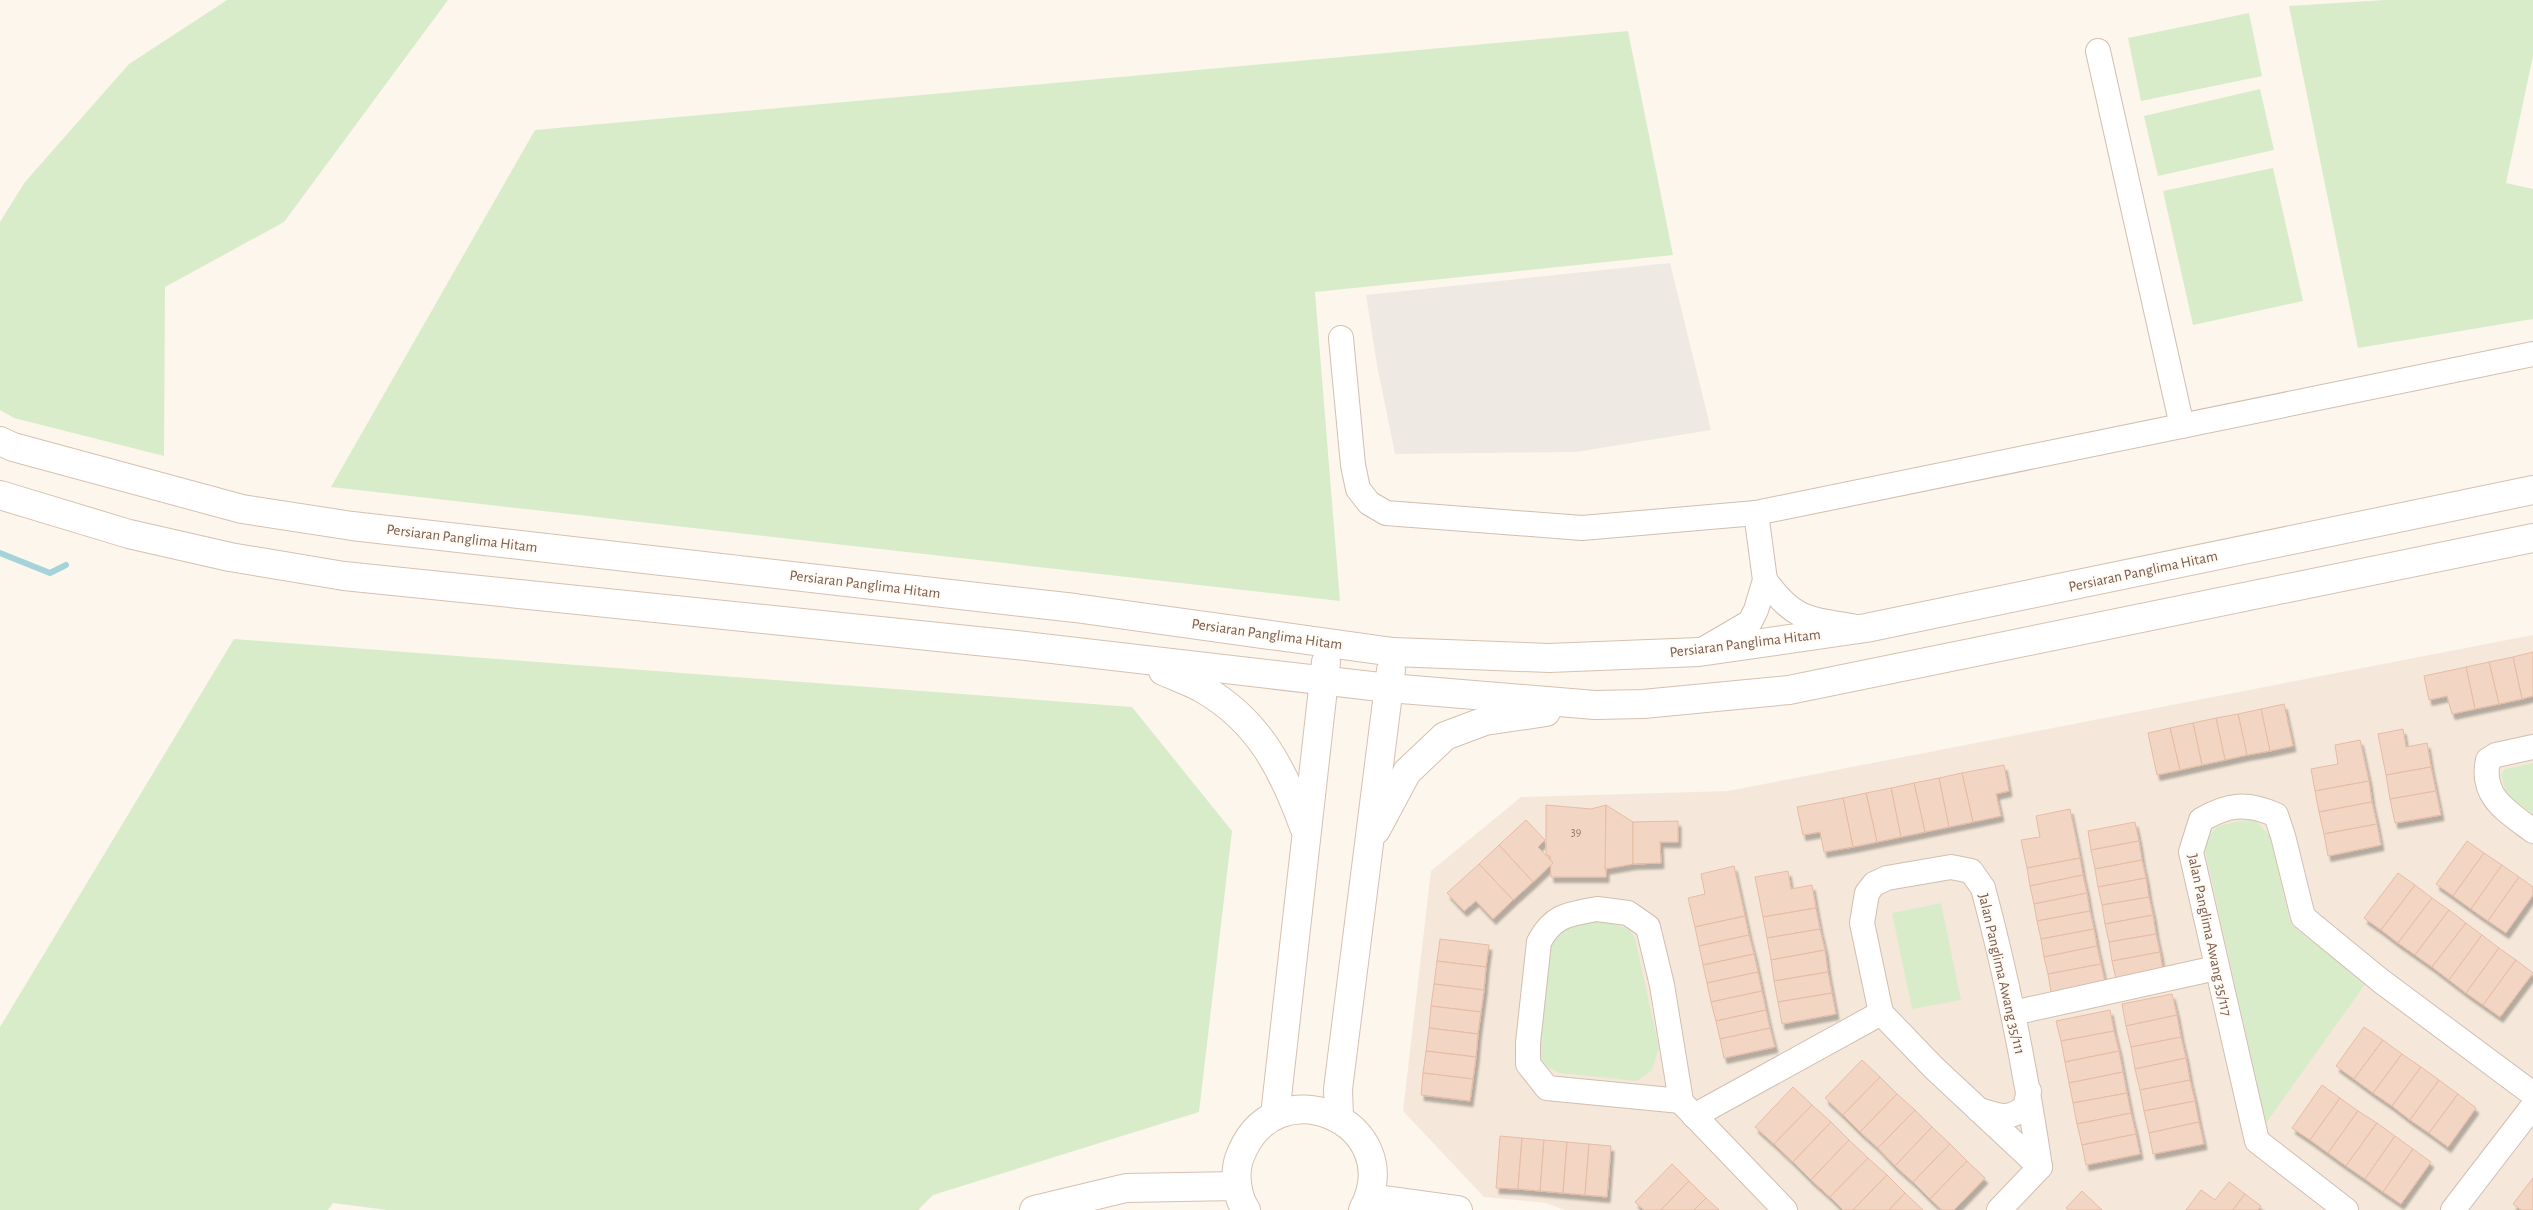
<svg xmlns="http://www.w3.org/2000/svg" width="2533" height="1210" viewBox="0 0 2533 1210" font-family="'Alegreya Sans',sans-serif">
<defs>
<filter id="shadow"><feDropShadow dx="3" dy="5.5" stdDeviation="1" flood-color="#0004"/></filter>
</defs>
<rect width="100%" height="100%" fill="#fdf6ec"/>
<path fill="#f5e8da" d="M2533,635V1210H1565L1546,1203L1484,1197L1403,1111L1431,871L1521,797L1728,791Z"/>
<path fill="#efe9e4" d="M1670,263L1711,430L1576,452L1395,454L1377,365L1366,295Z"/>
<g fill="#d8ecc9">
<path d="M227,0H448L284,222L165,287L164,456L14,418L0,410V222L25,182L129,64Z"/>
<path d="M2385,0H2533V56L2506,183L2533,189V319L2358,348L2289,6Z"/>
<path d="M2249,13L2262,76L2141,101L2128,38Z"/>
<path d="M1628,31L1673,255L1315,292L1340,601L331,487L535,130Z"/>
<path d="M2260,89L2274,150L2158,176L2144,116Z"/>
<path d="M2273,168L2303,301L2193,325L2163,191Z"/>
<path d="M234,639L1132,707L1232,831L1199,1112L933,1195L918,1210H387L333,1203L328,1210H0V1027Z"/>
<path d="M2533,763V814L2506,794L2501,774L2505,769Z"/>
<path d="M2246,820L2257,822L2270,836L2289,918L2295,928L2366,983L2266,1123L2206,855L2205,841L2218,826Z"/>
<path d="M1941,903L1961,1000L1912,1009L1892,913Z"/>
<path d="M1600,921L1628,928L1635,938L1659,1048L1652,1070L1637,1081L1559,1073L1540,1063L1536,1049L1546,948L1567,928L1581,922Z"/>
</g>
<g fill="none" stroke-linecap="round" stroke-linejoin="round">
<path stroke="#a5d3da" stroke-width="6" d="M0,553L50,573L66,565"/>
</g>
<g fill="#f3d5c3" stroke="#e6bba3" filter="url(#shadow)">
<path d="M2533,652V696L2522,699L2513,657Z"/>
<path d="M2513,657L2522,699L2499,704L2489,662Z"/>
<path d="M2489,662L2499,704L2475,709L2466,667Z"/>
<path d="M2466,667L2475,709L2452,714L2447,696L2429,700L2424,676Z"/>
<path d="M2284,704L2293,746L2270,751L2261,709Z"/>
<path d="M2261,709L2270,751L2247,755L2238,714Z"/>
<path d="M2238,714L2247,755L2225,760L2216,718Z"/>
<path d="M2216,718L2225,760L2202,765L2193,723Z"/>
<path d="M2193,723L2202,765L2180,770L2170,728Z"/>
<path d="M2170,728L2180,770L2157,775L2148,733Z"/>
<path d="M2403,729L2406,747L2427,743L2431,767L2386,775L2378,734Z"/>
<path d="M2360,740L2369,781L2315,791L2311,769L2338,764L2335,745Z"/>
<path d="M2004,765L2009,791L1996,794L2001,816L1973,822L1962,773Z"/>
<path d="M2431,767L2436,791L2390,799L2386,775Z"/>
<path d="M1962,773L1973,822L1949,827L1939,778Z"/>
<path d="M1939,778L1949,827L1925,832L1914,783Z"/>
<path d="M2369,781L2372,802L2319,812L2315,791Z"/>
<path d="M1914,783L1925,832L1901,837L1891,788Z"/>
<path d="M1891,788L1901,837L1877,842L1866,793Z"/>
<path d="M2436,791L2441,815L2395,823L2390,799Z"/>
<path d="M1866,793L1877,842L1853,847L1843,798Z"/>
<path d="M1843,798L1853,847L1824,852L1820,832L1803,835L1797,807Z"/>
<path d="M2372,802L2377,824L2324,834L2319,812Z"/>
<path d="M1546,805L1591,809L1606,805V877H1551L1550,856L1546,855Z"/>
<path d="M1606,805L1633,822V864L1605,869Z"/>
<path d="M2070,809L2080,858L2027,868L2021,840L2040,837L2036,816Z"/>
<path d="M1526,820L1545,840L1538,847L1553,863L1533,882L1499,845Z"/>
<path d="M1678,821V842H1660L1661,863L1633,864V822Z"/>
<path d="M2135,822L2139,841L2091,850L2088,831Z"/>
<path d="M2377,824L2381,845L2328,856L2324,834Z"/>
<path d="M2139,841L2142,860L2095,869L2091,850Z"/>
<path d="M2467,841L2484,853L2453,896L2436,884Z"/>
<path d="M1499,845L1533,882L1513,900L1479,864Z"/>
<path d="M2484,853L2502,865L2471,909L2453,896Z"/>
<path d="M2080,858L2083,875L2030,886L2027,868Z"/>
<path d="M2142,860L2146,878L2098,887L2095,869Z"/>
<path d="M1479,864L1513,900L1493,919L1476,901L1464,911L1447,893Z"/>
<path d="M2502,865L2519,877L2488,921L2471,909Z"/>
<path d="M1734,866L1745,916L1695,927L1688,898L1705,894L1701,874Z"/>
<path d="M1788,871L1791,889L1812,885L1816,908L1763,917L1755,877Z"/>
<path d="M2398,873L2415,885L2381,930L2364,918Z"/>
<path d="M2083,875L2087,893L2034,904L2030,886Z"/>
<path d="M2519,877L2533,887V895L2506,933L2488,921Z"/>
<path d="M2146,878L2149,897L2102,905L2098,887Z"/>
<path d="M2415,885L2432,898L2398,943L2381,930Z"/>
<path d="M2087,893L2090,911L2037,921L2034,904Z"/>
<path d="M2149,897L2153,915L2105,924L2102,905Z"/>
<path d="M2432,898L2449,910L2415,955L2398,943Z"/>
<path d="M1816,908L1820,929L1767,938L1763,917Z"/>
<path d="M2449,910L2466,923L2432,967L2415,955Z"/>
<path d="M2090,911L2094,929L2041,939L2037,921Z"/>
<path d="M2153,915L2156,934L2109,942L2105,924Z"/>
<path d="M1745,916L1749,935L1699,946L1695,927Z"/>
<path d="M2466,923L2482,935L2449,980L2432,967Z"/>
<path d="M1820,929L1825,950L1771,960L1767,938Z"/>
<path d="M2094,929L2097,946L2044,957L2041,939Z"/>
<path d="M2156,934L2160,952L2112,961L2109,942Z"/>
<path d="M1749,935L1754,954L1703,965L1699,946Z"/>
<path d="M2482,935L2499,948L2466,993L2449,980Z"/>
<path d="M1440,939L1489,945L1486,967L1437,961Z"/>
<path d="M2097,946L2101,964L2048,974L2044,957Z"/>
<path d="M2499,948L2516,960L2483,1005L2466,993Z"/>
<path d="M1825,950L1828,972L1774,981L1771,960Z"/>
<path d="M2160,952L2163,971L2116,979L2112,961Z"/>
<path d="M1754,954L1758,972L1707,983L1703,965Z"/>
<path d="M2516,960L2533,973L2500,1017L2483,1005Z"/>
<path d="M1437,961L1486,967L1484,990L1434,984Z"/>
<path d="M2101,964L2105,982L2051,992L2048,974Z"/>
<path d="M1758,972L1762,991L1711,1002L1707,983Z"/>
<path d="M1828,972L1832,993L1778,1002L1774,981Z"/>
<path d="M1434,984L1484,990L1481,1012L1431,1006Z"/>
<path d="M1762,991L1766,1010L1716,1021L1711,1002Z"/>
<path d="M1832,993L1836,1014L1782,1024L1778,1002Z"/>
<path d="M2172,994L2177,1015L2126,1026L2122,1004Z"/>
<path d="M1431,1006L1481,1012L1478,1034L1429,1028Z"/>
<path d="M1766,1010L1770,1028L1720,1039L1716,1021Z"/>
<path d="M2110,1010L2114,1031L2061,1041L2056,1021Z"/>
<path d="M2177,1015L2181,1037L2131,1047L2126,1026Z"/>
<path d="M2364,1027L2383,1040L2354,1079L2336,1066Z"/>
<path d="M1429,1028L1478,1034L1476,1057L1426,1051Z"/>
<path d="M1770,1028L1775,1047L1724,1058L1720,1039Z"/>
<path d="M2114,1031L2119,1051L2065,1062L2061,1041Z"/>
<path d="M2181,1037L2186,1058L2135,1069L2131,1047Z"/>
<path d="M2383,1040L2402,1054L2373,1093L2354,1079Z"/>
<path d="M1426,1051L1476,1057L1473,1079L1423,1073Z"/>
<path d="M2119,1051L2123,1072L2069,1083L2065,1062Z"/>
<path d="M2402,1054L2421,1067L2392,1106L2373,1093Z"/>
<path d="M2186,1058L2190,1080L2140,1090L2135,1069Z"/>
<path d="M1862,1060L1880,1077L1843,1115L1825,1098Z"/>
<path d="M2421,1067L2439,1080L2410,1120L2392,1106Z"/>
<path d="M2123,1072L2127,1093L2073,1103L2069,1083Z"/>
<path d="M1423,1073L1473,1079L1470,1101L1421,1095Z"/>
<path d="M1880,1077L1897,1094L1860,1132L1843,1115Z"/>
<path d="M2190,1080L2195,1101L2144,1111L2140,1090Z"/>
<path d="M2439,1080L2458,1094L2429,1133L2410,1120Z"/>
<path d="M2322,1085L2340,1098L2310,1140L2292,1128Z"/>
<path d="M1793,1087L1812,1105L1774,1144L1755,1127Z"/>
<path d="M2127,1093L2131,1113L2077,1124L2073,1103Z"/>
<path d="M1897,1094L1915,1110L1878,1148L1860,1132Z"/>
<path d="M2458,1094L2476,1108L2448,1147L2429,1133Z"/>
<path d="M2340,1098L2358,1111L2328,1153L2310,1140Z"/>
<path d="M2195,1101L2199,1122L2149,1133L2144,1111Z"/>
<path d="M1812,1105L1831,1122L1793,1162L1774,1144Z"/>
<path d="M1915,1110L1932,1127L1895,1166L1878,1148Z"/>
<path d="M2358,1111L2377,1123L2346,1166L2328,1153Z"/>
<path d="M2131,1113L2136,1134L2082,1145L2077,1124Z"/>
<path d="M1831,1122L1849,1140L1811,1180L1793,1162Z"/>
<path d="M2199,1122L2204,1144L2153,1154L2149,1133Z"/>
<path d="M2377,1123L2395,1136L2365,1179L2346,1166Z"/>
<path d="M1932,1127L1950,1144L1913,1182L1895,1166Z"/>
<path d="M2136,1134L2140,1154L2086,1165L2082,1145Z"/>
<path d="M1500,1136L1522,1138L1518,1189L1496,1188Z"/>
<path d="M2395,1136L2413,1149L2383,1192L2365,1179Z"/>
<path d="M1522,1138L1544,1140L1540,1191L1518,1189Z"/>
<path d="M1544,1140L1567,1142L1563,1193L1540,1191Z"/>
<path d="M1849,1140L1868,1158L1830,1197L1811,1180Z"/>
<path d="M1567,1142L1589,1144L1585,1195L1563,1193Z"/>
<path d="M1589,1144L1611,1146L1607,1197L1585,1195Z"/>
<path d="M1950,1144L1967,1161L1930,1199L1913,1182Z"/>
<path d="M2413,1149L2431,1162L2401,1204L2383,1192Z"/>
<path d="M1868,1158L1887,1175L1853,1210H1843L1830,1197Z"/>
<path d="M1967,1161L1985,1178L1954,1210H1942L1930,1199Z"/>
<path d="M1672,1164L1689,1181L1661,1210H1644L1635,1202Z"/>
<path d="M1887,1175L1905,1193L1889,1210H1853Z"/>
<path d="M2533,1178V1210H2521L2513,1204Z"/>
<path d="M1689,1181L1706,1198L1694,1210H1661Z"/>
<path d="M2229,1182L2245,1194L2233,1210H2186L2201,1190L2215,1200Z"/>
<path d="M2082,1191L2102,1210H2069L2066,1208Z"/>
<path d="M1905,1193L1923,1210H1889Z"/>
<path d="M2245,1194L2261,1206L2258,1210H2233Z"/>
<path d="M1706,1198L1719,1210H1694Z"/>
</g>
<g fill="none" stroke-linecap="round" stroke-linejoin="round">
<g stroke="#d1beb0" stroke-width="26">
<g id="street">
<path d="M2098,51L2182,426"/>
<path d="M1341,338L1353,465L1358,489L1369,503L1386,513L1582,528L1756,513L2533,354"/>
<path d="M1765,580C1793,619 1807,619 1852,626"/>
<path d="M1702,650L1750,622L1756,610L1765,580L1756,513"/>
<path d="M2533,747L2496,755L2488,760C2480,797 2507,811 2533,831"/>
<path d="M1951,867L1971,871L1983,888C2008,981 2026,1073 2040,1167L1934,1068L1881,1013L1862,923L1867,893L1874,884L1887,878Z"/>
<path d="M1597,909L1628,913L1648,927L1662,985L1681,1101L1547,1088L1528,1064V1043L1539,942C1553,915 1569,914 1597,909Z"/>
<path d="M2013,1013L2216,968"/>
<path d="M1684,1105L1785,1210"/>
<path d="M1979,1110C1999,1116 2008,1121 2025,1107L2029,1091"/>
<path d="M1694,1116L1881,1013"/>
<path d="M1999,1210L2040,1167"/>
<path d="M2346,1210L2257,1141L2191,852L2201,820C2228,804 2247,802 2276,815L2283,836L2303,917L2381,981L2533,1094"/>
<path d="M2453,1210L2533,1106"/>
</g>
</g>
<g stroke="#d6c0b0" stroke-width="30">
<g id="secondary">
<path d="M0,441L13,447L242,509L352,526L1075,608L1393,652L1549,658L1699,652L1866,628L2533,490"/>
<path d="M0,495L129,534L230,557L344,576L1016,645L1389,688L1595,705L1643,704L1789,690L2533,538"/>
<path d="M1163,671C1176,677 1192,682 1205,690C1259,722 1283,769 1304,827"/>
<path d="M1376,830L1407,772L1445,736L1485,721L1546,712"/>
<path d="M1275,1115L1326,662"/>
<path d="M1339,1117L1338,1089L1391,670"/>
<path d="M1370,1198L1458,1210"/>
<path d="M1034,1210L1126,1188L1237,1186"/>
<path d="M1246,1210C1237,1197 1234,1174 1239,1159C1273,1062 1410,1123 1363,1210"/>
</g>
</g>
<use href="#street" stroke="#fff" stroke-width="24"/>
<use href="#secondary" stroke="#fff" stroke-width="28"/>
</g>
<g text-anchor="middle" stroke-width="4" stroke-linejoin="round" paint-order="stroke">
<g font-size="12" fill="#987a6a">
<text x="1576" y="836">39</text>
</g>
<g font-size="15" fill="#7a5c4d" stroke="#fffaf3">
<text transform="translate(462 538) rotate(7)" y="5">Persiaran Panglima Hitam</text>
<text transform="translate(2143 571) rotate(-12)" y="5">Persiaran Panglima Hitam</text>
<text transform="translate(865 584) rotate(7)" y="5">Persiaran Panglima Hitam</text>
<text transform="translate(1267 634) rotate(8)" y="5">Persiaran Panglima Hitam</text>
<text transform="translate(1745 643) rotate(-7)" y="5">Persiaran Panglima Hitam</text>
<text transform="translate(2210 935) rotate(78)" y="5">Jalan Panglima Awang 35/117</text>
<text transform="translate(2002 974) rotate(77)" y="5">Jalan Panglima Awang 35/111</text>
</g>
</g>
</svg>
